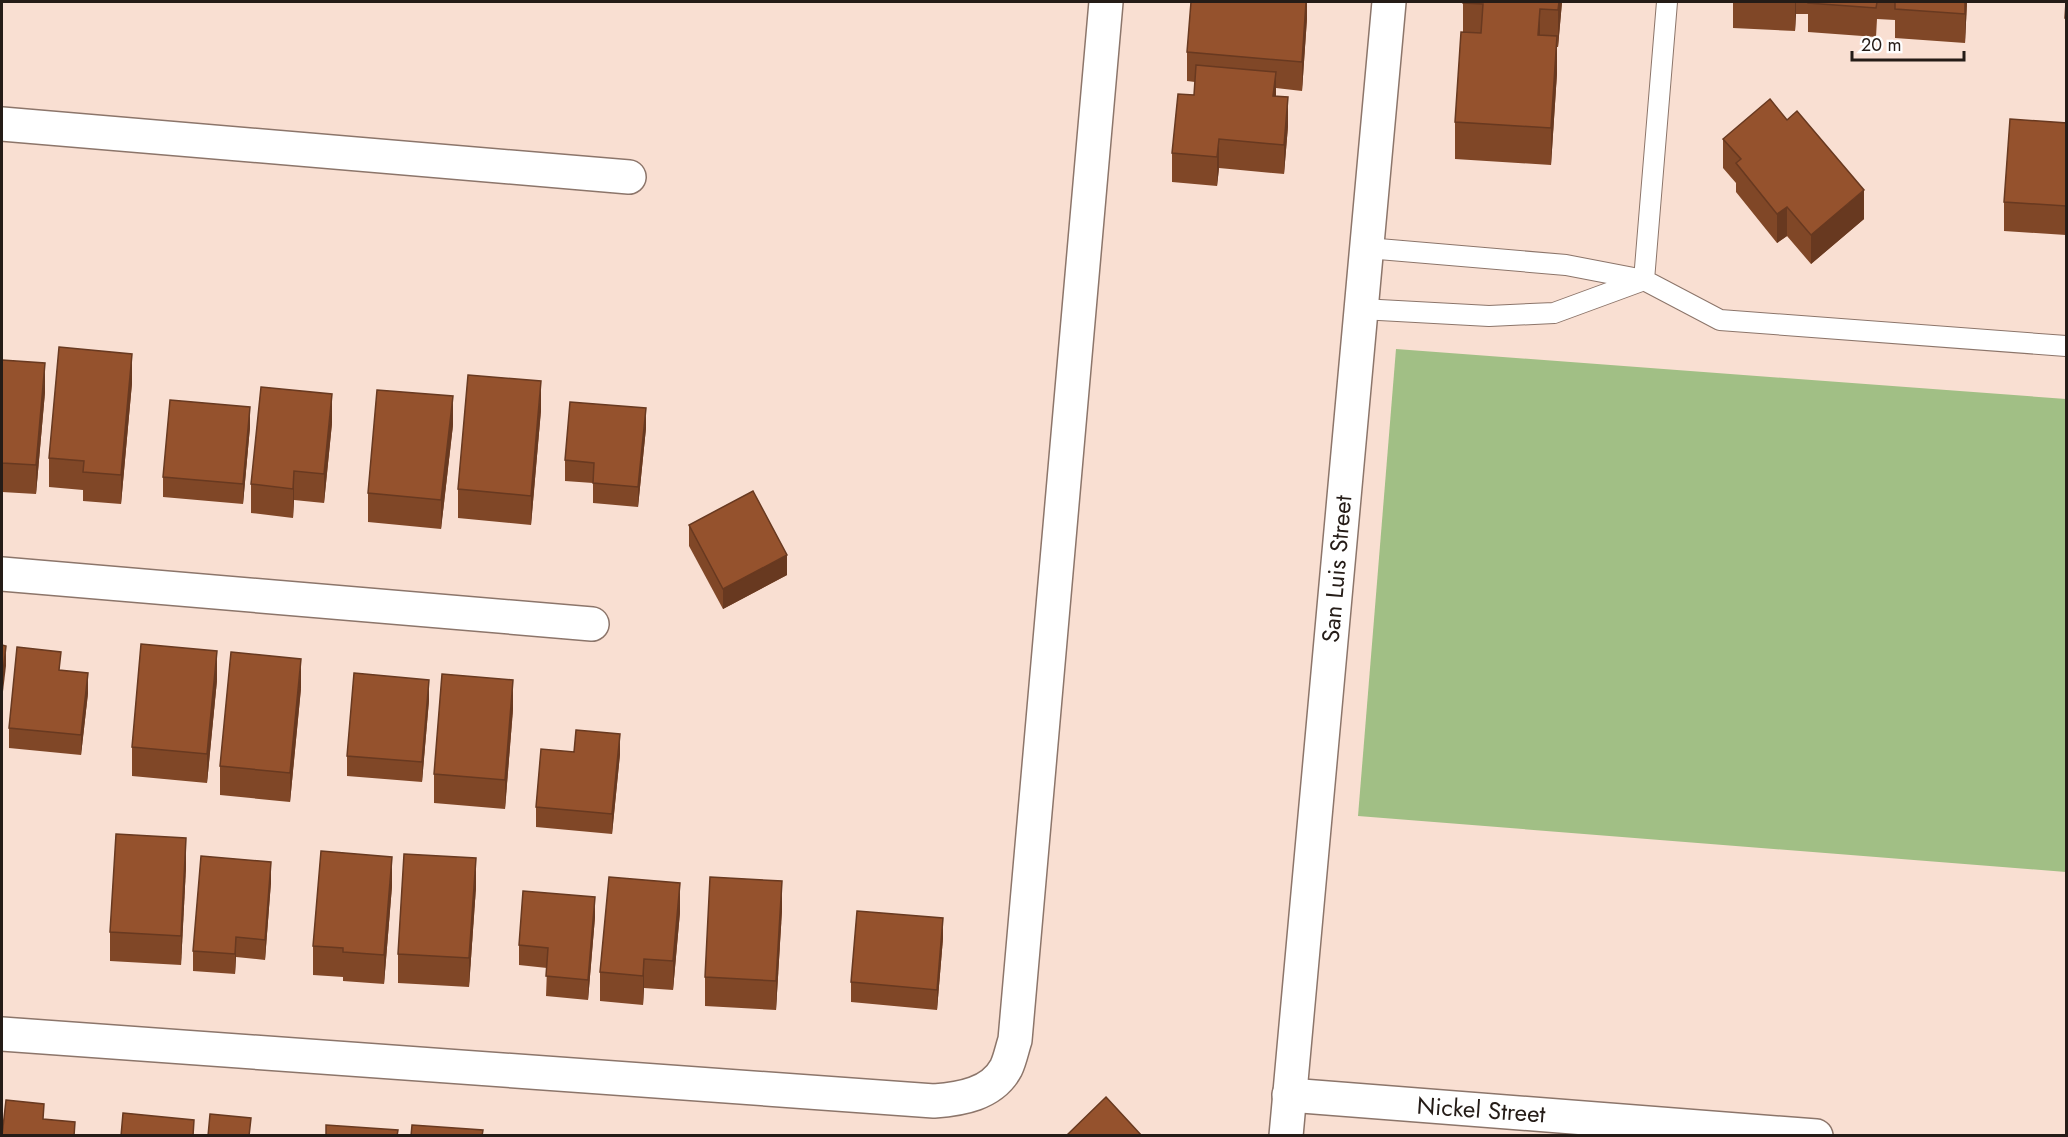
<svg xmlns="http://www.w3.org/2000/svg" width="2068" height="1137" viewBox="0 0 2068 1137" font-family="Jost,sans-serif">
<rect width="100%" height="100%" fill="#f9dfd2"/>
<path fill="#a1bf85" d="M1396,349L2066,399V872L1358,816Z"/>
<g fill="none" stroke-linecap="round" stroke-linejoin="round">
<g stroke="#8c756a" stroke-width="22">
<g id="lane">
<path d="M1667,2L1644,280L1720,320L2066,346"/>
<path d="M1361,309L1489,316L1554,313L1644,280L1566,265L1367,248"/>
</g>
</g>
<g stroke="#8c756a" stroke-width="36">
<g id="street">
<path d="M2,124L629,177"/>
<path d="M2,574L592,624"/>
<path d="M2,1034L934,1101C961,1099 992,1094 1006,1068C1010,1060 1012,1049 1015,1040L1106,2"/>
<path d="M1289,1095L1816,1136"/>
<path d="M1286,1136L1389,2"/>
</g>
</g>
<use href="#lane" stroke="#fff" stroke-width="20"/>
<use href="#street" stroke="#fff" stroke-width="33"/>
</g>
<g fill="#804727">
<path d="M1307,2V18L1302,91L1276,88V96L1288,126L1284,174L1219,168L1217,186L1172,182V153L1194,95L1195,82L1187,81V52Z"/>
<path d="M1463,2H1562L1558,47H1557V73L1551,165L1455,159V122L1463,32Z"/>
<path d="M1733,2H1967L1965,43L1895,38V20L1877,19L1876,37L1808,32V14H1796L1795,31L1733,28Z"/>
<path d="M2067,2V54H2065V18Z"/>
<path d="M2067,123L2066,235L2004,231V202Z"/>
<path d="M1723,139L1864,219L1811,264L1787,236L1777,243L1736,192V183L1723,168Z"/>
<path d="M2,360L45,392L36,494L2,492Z"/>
<path d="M132,383L121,504L83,501V490L49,487V458Z"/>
<path d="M541,410L531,525L458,518V489Z"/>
<path d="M332,423L324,503L294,500L293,518L251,513V484Z"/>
<path d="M453,425L441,529L368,522V493Z"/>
<path d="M250,427L243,504L163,497V477Z"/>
<path d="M646,428L638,507L593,503V483L565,481V460Z"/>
<path d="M689,525L787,575L723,609L689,546Z"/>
<path d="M61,670L88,693L81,755L9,748V728Z"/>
<path d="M217,680L207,783L132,776V747Z"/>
<path d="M301,688L290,802L220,795V766Z"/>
<path d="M429,700L422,782L347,776V756Z"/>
<path d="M513,709L505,809L434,803V774Z"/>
<path d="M574,752L620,754L612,834L536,827V807Z"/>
<path d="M186,867L181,965L110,961V932Z"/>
<path d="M271,882L265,960L236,957L235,974L193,971V951Z"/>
<path d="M392,886L384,984L343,981V977L313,975V946Z"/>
<path d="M476,887L469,987L398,983V954Z"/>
<path d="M782,910L776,1010L705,1006V977Z"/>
<path d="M680,912L673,990L644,988L643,1005L600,1001V972Z"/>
<path d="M595,917L588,1000L546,996L547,968L519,965V945Z"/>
<path d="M943,938L937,1010L851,1002V982Z"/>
</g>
<g fill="#683920">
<path d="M1306,2H1307V18L1302,91V62Z"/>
<path d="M1559,2H1562L1558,47V10Z"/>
<path d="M1795,2H1796V14L1795,31Z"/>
<path d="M1965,2H1967L1965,43Z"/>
<path d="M1540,9V45L1538,35Z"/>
<path d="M1557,36V73L1551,165V128Z"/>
<path d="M1276,72V101L1273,96Z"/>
<path d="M1288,97V126L1284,174V145Z"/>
<path d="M1219,139V168L1217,186V157Z"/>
<path d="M1864,190V219L1811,264V235Z"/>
<path d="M2067,194V223L2066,235V206Z"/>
<path d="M1787,207V236L1777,243V214Z"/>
<path d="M132,354V383L121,504V475Z"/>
<path d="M45,363V392L36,494V465Z"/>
<path d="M541,381V410L531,525V496Z"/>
<path d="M332,394V423L324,503V474Z"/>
<path d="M453,396V425L441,529V500Z"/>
<path d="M250,407V427L243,504V484Z"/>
<path d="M646,408V428L638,507V487Z"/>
<path d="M294,471V500L293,518V489Z"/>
<path d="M787,555V575L723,609V589Z"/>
<path d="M6,646V666L2,700V680Z"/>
<path d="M217,651V680L207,783V754Z"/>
<path d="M301,659V688L290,802V773Z"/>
<path d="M88,673V693L81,755V735Z"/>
<path d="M429,680V700L422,782V762Z"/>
<path d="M513,680V709L505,809V780Z"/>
<path d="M620,734V754L612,834V814Z"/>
<path d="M186,838V867L181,965V936Z"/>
<path d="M392,857V886L384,984V955Z"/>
<path d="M476,858V887L469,987V958Z"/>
<path d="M271,862V882L265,960V940Z"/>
<path d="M782,881V910L776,1010V981Z"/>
<path d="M680,883V912L673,990V961Z"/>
<path d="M595,897V917L588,1000V980Z"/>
<path d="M943,918V938L937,1010V990Z"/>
<path d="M236,937V957L235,974V954Z"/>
<path d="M644,959V988L643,1005V976Z"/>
</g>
<g fill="#95522d" stroke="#683920" stroke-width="1.5">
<path d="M1191,2H1306L1302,62L1187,52Z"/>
<path d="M1463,2H1559L1558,10L1540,9L1538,35L1557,36L1551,128L1455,122L1461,32L1481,33L1483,4L1463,3Z"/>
<path d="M1808,2H1877L1876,8L1808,3Z"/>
<path d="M1895,2H1965V14L1895,9Z"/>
<path d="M2066,2H2067V18H2065Z"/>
<path d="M1196,65L1276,72L1273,96L1288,97L1284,145L1219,139L1217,157L1172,153L1178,94L1194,95Z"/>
<path d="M1770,99L1787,120L1797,111L1864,190L1811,235L1787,207L1777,214L1736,163L1741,159L1723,139Z"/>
<path d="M2010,119L2067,123L2066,206L2004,202Z"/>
<path d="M59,347L132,354L121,475L83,472L84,461L49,458Z"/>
<path d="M2,360L45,363L36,465L2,463Z"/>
<path d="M468,375L541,381L531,496L458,489Z"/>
<path d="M261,387L332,394L324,474L294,471L293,489L251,484Z"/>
<path d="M377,390L453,396L441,500L368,493Z"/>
<path d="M170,400L250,407L243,484L163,477Z"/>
<path d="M570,402L646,408L638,487L593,483L594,463L565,460Z"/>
<path d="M753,491L787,555L723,589L689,525Z"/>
<path d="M141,644L217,651L207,754L132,747Z"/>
<path d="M2,645L6,646L2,680Z"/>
<path d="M17,647L61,652L59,670L88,673L81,735L9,728Z"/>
<path d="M231,652L301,659L290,773L220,766Z"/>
<path d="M354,673L429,680L422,762L347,756Z"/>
<path d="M442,674L513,680L505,780L434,774Z"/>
<path d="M576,730L620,734L612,814L536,807L541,749L574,752Z"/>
<path d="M116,834L186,838L181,936L110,932Z"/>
<path d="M321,851L392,857L384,955L343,952V948L313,946Z"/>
<path d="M404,854L476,858L469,958L398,954Z"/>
<path d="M201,856L271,862L265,940L236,937L235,954L193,951Z"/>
<path d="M609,877L680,883L673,961L644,959L643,976L600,972Z"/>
<path d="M710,877L782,881L776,981L705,977Z"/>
<path d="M523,891L595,897L588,980L546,976L548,948L519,945Z"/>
<path d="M857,911L943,918L937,990L851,982Z"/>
<path d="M1106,1097L1142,1136H1066Z"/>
<path d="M6,1100L44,1104L43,1119L75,1122L74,1136H2Z"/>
<path d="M123,1113L194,1120L193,1136H121Z"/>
<path d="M210,1114L251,1118L249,1136H208Z"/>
<path d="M326,1125L398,1130L397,1136H326Z"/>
<path d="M412,1125L483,1130L482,1136H411Z"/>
</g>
<g text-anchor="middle" stroke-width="6" stroke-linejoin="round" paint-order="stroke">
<g font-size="24" fill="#251c17" stroke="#fff">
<text transform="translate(1337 569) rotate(-85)" y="8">San Luis Street</text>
<text transform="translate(1481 1110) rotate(4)" y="8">Nickel Street</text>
</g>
</g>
<rect width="2068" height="1137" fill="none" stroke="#251c17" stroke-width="6"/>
<path d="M1852 51v9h112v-9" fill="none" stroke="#251c17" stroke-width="3"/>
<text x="1861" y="51" font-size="18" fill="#251c17" stroke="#ffffff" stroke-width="4.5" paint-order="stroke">20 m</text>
</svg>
